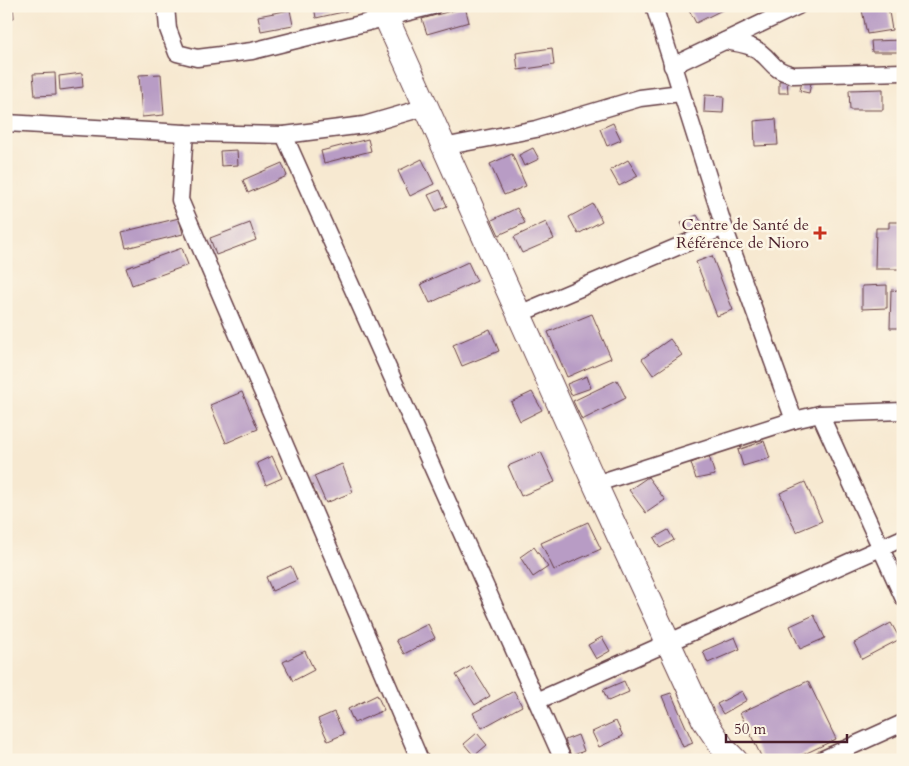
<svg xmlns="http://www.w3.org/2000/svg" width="909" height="766" viewBox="0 0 909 766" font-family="Cardo,serif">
<rect width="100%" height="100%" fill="#fcf5e5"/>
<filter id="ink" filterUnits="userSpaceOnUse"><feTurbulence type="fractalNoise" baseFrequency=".02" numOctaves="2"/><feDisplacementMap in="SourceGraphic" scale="10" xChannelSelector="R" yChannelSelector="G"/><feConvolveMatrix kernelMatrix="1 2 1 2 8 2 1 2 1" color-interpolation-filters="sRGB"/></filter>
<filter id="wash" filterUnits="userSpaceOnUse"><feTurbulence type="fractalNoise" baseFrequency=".0096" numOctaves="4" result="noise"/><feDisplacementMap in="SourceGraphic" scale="20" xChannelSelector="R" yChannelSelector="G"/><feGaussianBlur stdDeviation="1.12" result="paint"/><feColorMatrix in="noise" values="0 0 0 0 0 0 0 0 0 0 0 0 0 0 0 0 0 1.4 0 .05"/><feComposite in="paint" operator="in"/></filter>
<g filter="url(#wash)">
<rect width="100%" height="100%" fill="#f7e9d1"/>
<g id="blocks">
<g fill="#b89cc5">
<path d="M6,6H13L14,18L6,19Z"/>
<path d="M314,6H360L361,8L316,18Z"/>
<path d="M687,6H730L696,23Z"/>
<path d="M882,6H888L892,30L867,34L862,10Z"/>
<path d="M465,7L469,22L427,34L422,19Z"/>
<path d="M290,10L293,25L261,31L258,16Z"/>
<path d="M903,40V52H872L871,41Z"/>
<path d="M552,48L554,65L518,70L516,53Z"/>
<path d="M55,73L56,95L35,96L33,74Z"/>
<path d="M82,73L83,87L60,90L59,76Z"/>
<path d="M161,74L164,115L142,117L139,75Z"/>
<path d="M787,80L788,93H779V81Z"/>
<path d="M802,81L811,83L809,93L800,91Z"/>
<path d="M883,89V110H850L849,90Z"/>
<path d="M705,95L724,96L723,113L704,112Z"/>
<path d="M776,119L778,145L755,146L754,121Z"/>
<path d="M613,123L621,140L607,146L600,129Z"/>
<path d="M368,139L371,151L324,163L321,151Z"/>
<path d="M533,148L539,159L524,166L519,155Z"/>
<path d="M237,150L238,165L221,166L220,151Z"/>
<path d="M512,154L526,186L504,195L490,164Z"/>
<path d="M422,159L434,184L410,196L398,171Z"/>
<path d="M628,160L638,176L619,186L610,170Z"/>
<path d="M282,163L287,176L248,193L243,180Z"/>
<path d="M440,190L447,206L436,211L428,195Z"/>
<path d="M593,204L602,221L578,234L569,217Z"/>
<path d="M517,208L525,223L499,235L492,220Z"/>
<path d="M697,215L706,230L689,239L681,223Z"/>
<path d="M179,218L183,234L126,248L122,232Z"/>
<path d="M546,222L554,239L522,253L514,237Z"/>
<path d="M889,222H903V269H875L876,228H889Z"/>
<path d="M250,223L256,240L216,255L210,238Z"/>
<path d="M182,248L188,265L132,285L126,268Z"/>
<path d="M712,256L733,310L717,316L696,262Z"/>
<path d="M468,262L477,281L430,303L421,284Z"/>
<path d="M887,285V308L862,309V286Z"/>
<path d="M891,290L903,291V328H890Z"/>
<path d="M592,314L611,358L567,377L548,332Z"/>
<path d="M490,329L499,351L462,366L453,345Z"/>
<path d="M670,339L682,355L653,375L642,359Z"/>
<path d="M587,376L591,388L571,395L567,384Z"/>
<path d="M617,380L626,398L582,420L573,401Z"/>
<path d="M242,392L258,429L226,443L210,405Z"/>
<path d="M532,392L542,410L520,421L511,402Z"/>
<path d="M764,441L770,458L743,466L738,450Z"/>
<path d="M541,452L555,482L521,496L508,466Z"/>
<path d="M272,456L282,478L266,485L257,463Z"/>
<path d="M709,456L715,475L696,479L691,463Z"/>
<path d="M342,464L353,492L326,503L314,476Z"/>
<path d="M648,477L665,500L646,513L629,490Z"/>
<path d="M805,482L822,521L796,532L780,493Z"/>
<path d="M588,522L601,549L554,570L541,543Z"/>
<path d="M668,530L674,540L660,548L654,538Z"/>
<path d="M534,547L548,567L533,577L520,557Z"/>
<path d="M291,566L297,580L272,591L266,577Z"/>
<path d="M814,615L825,638L800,649L790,626Z"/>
<path d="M891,623L900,639L862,659L854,643Z"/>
<path d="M428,624L435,638L404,654L396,640Z"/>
<path d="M602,637L610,651L596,659L588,645Z"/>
<path d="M735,637L740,649L708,663L703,651Z"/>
<path d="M305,651L314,670L293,681L283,662Z"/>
<path d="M471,666L490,696L475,705L456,675Z"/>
<path d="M624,681L629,692L608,701L603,690Z"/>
<path d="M808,681L836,739L792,760H763L740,713Z"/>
<path d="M514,691L522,706L482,728L473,713Z"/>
<path d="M742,691L747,700L723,714L717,704Z"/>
<path d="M671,693L693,743L683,747L662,696Z"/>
<path d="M377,695L384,710L354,723L348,709Z"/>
<path d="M334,712L344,734L328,741L318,719Z"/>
<path d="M616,721L623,736L599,747L592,732Z"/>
<path d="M477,733L487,745L474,756L464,744Z"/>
<path d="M578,735L584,751L571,756L565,740Z"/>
</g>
</g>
</g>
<g filter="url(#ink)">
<use href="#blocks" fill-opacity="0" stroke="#643d44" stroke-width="1"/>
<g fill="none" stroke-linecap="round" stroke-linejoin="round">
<g stroke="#643d44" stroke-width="19">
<g id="street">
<path d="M166,6L168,29L177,53L197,58L252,51L433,6"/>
<path d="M654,6L724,227L794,420"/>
<path d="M725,41C736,43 751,44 760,52C775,64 771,69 793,75L903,72"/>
<path d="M672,66L798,6"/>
<path d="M6,123L185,133L284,135L364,125L426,107"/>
<path d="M185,133L180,200L420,760"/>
<path d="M284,135L563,760"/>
<path d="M443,147L536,129L640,98L681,93"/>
<path d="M519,314L724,227"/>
<path d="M820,414L903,597"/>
<path d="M595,484L794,420L820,414L903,411"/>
<path d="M537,701L903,538"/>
<path d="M821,760L903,723"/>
</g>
</g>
<g stroke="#643d44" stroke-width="26">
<path id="secondary" d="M381,6L595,484L704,720L723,748L735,760"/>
</g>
<use href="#street" stroke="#fff" stroke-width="16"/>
<use href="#secondary" stroke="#fff" stroke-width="24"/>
</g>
</g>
<path fill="#c8321e" stroke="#fcf5e5" stroke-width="2" d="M817.5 225.5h5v5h5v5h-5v5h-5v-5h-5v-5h5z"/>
<g text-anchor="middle" stroke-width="5" stroke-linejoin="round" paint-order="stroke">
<g font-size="16" fill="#4a1f2b" stroke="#fcf5e5" text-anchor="end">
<text x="809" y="230">Centre de Santé de<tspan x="809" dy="18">Référence de Nioro</tspan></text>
</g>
</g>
<rect width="909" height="766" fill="none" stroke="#fcf5e5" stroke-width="25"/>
<path d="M726 734v8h121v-8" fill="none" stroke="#4a1f2b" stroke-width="2.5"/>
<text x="734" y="734" font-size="15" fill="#4a1f2b" stroke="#fcf5e5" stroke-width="4" paint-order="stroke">50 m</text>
</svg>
